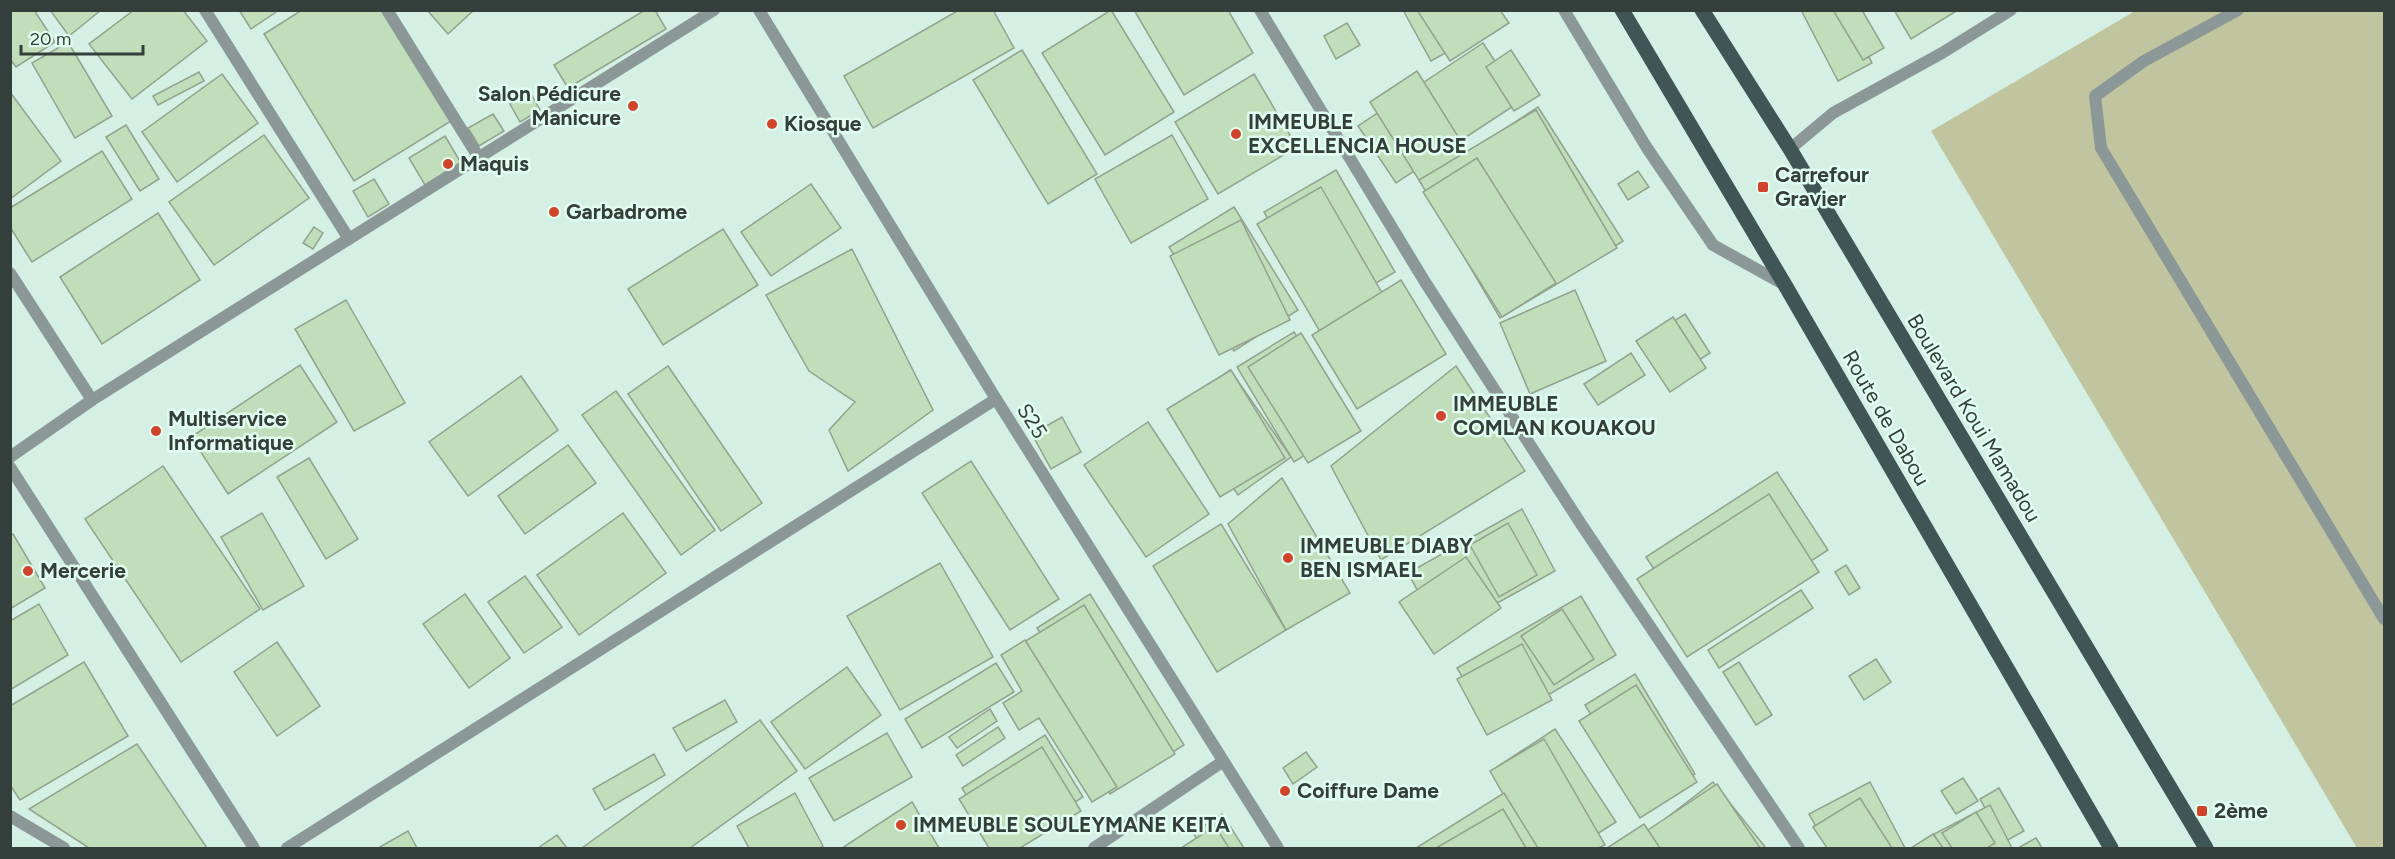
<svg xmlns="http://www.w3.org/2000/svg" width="2395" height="859" viewBox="0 0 2395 859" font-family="Figtree,sans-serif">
<rect width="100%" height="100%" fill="#d4efe3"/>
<path fill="#c0c5a0" d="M2135,11H2384V848H2357L1931,131Z"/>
<g fill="#c1deba" stroke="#92a28e" stroke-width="1.5">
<path d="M10,10H34L55,42L16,67L10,59Z"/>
<path d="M50,10H101L69,36Z"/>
<path d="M134,10H183L207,41L132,99L89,44Z"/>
<path d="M239,10H279L251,29Z"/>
<path d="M302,10H382L451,121L354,181L264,34Z"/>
<path d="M427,10H474L448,34Z"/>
<path d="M645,10H655L666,29L568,88L554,65Z"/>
<path d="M959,10H993L1014,48L873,128L844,76Z"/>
<path d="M1111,10L1174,112L1105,155L1042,53Z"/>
<path d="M1134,10H1228L1253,53L1184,95Z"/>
<path d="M1403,10H1492L1499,23L1431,61Z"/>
<path d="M1417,10H1500L1509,23L1450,61Z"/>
<path d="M1801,10H1845L1872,63L1838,81Z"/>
<path d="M1833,10H1862L1884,48L1863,60Z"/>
<path d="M1894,10H1958L1911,39Z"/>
<path d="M1347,23L1360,45L1336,59L1324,36Z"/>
<path d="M68,42L112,116L75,138L32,63Z"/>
<path d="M1483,43L1521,101L1396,183L1358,126Z"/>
<path d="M1022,50L1097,174L1048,204L973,80Z"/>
<path d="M1511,50L1540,95L1514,111L1486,67Z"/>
<path d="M1417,71L1469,154L1422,185L1370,102Z"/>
<path d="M199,72L204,81L158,105L153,96Z"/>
<path d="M222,74L258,123L177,182L142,132Z"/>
<path d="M1254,74L1297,147L1218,194L1175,122Z"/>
<path d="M10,92L61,161L10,199Z"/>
<path d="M530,92L540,110L520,122L510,104Z"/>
<path d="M1538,107L1623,241L1570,275L1486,141Z"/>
<path d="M1536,110L1617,248L1500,318L1419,180Z"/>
<path d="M493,114L504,131L479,146L468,128Z"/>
<path d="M126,125L159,179L140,191L106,137Z"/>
<path d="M264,135L309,198L214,265L169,202Z"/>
<path d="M1172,135L1208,199L1131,243L1095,179Z"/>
<path d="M445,136L461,163L425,185L409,158Z"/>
<path d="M102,151L132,199L32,262L10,227V208Z"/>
<path d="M1477,158L1556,283L1502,317L1423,192Z"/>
<path d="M1336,170L1395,272L1323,314L1264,212Z"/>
<path d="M1638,171L1649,187L1628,200L1618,184Z"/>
<path d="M374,179L389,204L368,217L353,191Z"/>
<path d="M811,184L841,228L771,276L741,232Z"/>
<path d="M1321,187L1385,298L1322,335L1257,224Z"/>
<path d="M1234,207L1298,310L1234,351L1169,247Z"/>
<path d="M158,213L200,280L102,344L60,277Z"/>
<path d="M1241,220L1290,320L1219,355L1170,256Z"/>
<path d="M314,227L323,233L313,249L303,243Z"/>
<path d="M723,229L758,285L663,345L628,289Z"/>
<path d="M852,249L933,410L848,471L829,430L855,402L809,371L766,295Z"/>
<path d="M1401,280L1446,354L1357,409L1312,335Z"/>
<path d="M1575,290L1606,361L1530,394L1500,323Z"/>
<path d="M346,300L405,403L354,431L295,329Z"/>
<path d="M1685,314L1710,353L1674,376L1649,337Z"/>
<path d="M1673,317L1706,368L1670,392L1636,341Z"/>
<path d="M1294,332L1352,426L1294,462L1237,367Z"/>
<path d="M1301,333L1361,431L1308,463L1248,367Z"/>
<path d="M1631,353L1645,375L1598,405L1584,384Z"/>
<path d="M300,365L337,422L228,494L191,437Z"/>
<path d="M668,366L762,503L721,531L628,394Z"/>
<path d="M1456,366L1525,471L1381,560L1331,466Z"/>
<path d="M1230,370L1291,457L1238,495L1177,408Z"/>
<path d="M1231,370L1285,458L1220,497L1167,409Z"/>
<path d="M521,376L558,430L468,496L429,442Z"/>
<path d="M616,391L715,530L681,555L582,415Z"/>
<path d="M1062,417L1081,452L1051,469L1032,434Z"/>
<path d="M1148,422L1209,514L1146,557L1084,465Z"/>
<path d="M568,445L596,483L525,534L498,496Z"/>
<path d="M309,458L358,539L326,559L277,477Z"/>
<path d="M971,461L1059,599L1010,630L922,493Z"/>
<path d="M163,466L260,609L181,662L85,519Z"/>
<path d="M1777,472L1828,550L1697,635L1646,557Z"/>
<path d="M1282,478L1350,593L1286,630L1228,524Z"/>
<path d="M1769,494L1819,572L1687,657L1637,579Z"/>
<path d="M1522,509L1555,571L1441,634L1408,573Z"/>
<path d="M262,513L304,586L263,610L221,537Z"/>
<path d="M623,513L666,573L579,635L537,575Z"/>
<path d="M1508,523L1537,575L1499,597L1470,545Z"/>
<path d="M1221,524L1286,630L1217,672L1153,566Z"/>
<path d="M13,534L45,588L10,609V536Z"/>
<path d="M1466,557L1501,608L1434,654L1399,602Z"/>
<path d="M940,563L993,657L900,710L847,616Z"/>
<path d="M1846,565L1860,588L1849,595L1835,572Z"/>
<path d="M525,576L562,627L524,653L488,602Z"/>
<path d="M1801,590L1813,608L1719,668L1708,650Z"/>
<path d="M465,594L510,658L469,688L423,624Z"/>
<path d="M1090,594L1184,745L1130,779L1037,628Z"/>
<path d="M1581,596L1616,655L1492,728L1457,668Z"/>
<path d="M39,604L68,655L10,690V621Z"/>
<path d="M1084,605L1175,754L1110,794L1019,645Z"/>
<path d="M1562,609L1594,659L1554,685L1521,636Z"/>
<path d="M1025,640L1117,787L1092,802L1039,718L1019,730L1003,703L1022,691L1001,655Z"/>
<path d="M277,642L320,706L277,736L234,672Z"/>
<path d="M1522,644L1552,700L1487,735L1457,679Z"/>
<path d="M1876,659L1891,682L1864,700L1849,676Z"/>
<path d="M84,662L128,736L20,800L10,785V706Z"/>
<path d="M1739,662L1772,715L1756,725L1723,672Z"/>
<path d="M996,663L1014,692L922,748L905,719Z"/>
<path d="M847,667L881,715L805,769L771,722Z"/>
<path d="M1635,674L1695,774L1645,804L1585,705Z"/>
<path d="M1636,685L1697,782L1640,818L1579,721Z"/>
<path d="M725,700L737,722L686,751L673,728Z"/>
<path d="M990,709L997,721L957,748L949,737Z"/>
<path d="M760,720L797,771L690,848H582Z"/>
<path d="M998,727L1005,738L963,766L956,755Z"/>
<path d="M1555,729L1616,822L1575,848H1551L1497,767Z"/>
<path d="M887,733L912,777L834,821L809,778Z"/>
<path d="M1045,735L1083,797L1003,848H999L962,788Z"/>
<path d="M1544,739L1605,845L1598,848H1534L1490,771Z"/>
<path d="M137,744L207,848H89L29,809Z"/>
<path d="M1042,747L1081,811L1020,848H989L959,799Z"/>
<path d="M1306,752L1317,767L1293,784L1283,768Z"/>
<path d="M654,754L665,775L605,810L593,789Z"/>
<path d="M1963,778L1978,801L1956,814L1941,791Z"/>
<path d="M1713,782L1766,848H1686L1664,820Z"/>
<path d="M1870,782L1905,848H1828L1809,814Z"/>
<path d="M1717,784L1760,848H1621Z"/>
<path d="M1999,788L2024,831L2004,842L1980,799Z"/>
<path d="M795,793L823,846L821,848H749L737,826Z"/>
<path d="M1504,793L1538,848H1416Z"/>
<path d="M1860,798L1892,848H1827L1813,827Z"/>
<path d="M912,802L939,848H842Z"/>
<path d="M1990,805L2012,848H1941L1934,834Z"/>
<path d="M1503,809L1526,848H1436Z"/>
<path d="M1976,812L1995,843L1987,848H1952L1942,833Z"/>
<path d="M1222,814L1244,848H1203L1193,833Z"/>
<path d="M1644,824L1660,848H1607Z"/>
<path d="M1215,826L1229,848H1181Z"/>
<path d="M408,831L417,848H378Z"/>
<path d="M1933,834L1943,848H1911Z"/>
<path d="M557,835L567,848H538Z"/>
<path d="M2036,838L2042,848H2018Z"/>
</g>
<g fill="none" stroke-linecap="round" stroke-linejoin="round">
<path stroke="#8b9897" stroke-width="12" d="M2238,10L2144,61L2095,96L2101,148L2384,619"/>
<g stroke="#8b9897" stroke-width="12">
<path d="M205,10L349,239"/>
<path d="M387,10L479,158"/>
<path d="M759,10L996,399L1278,848"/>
<path d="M1260,10L1425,282L1581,524L1799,848"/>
<path d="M1564,10L1647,148L1713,245L1785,285"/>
<path d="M1790,149L1833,113L1942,53L2011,10"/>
<path d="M10,273L92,400"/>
<path d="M10,457L92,400L714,10"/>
<path d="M10,467L254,848"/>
<path d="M10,816L64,848"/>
<path d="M287,848L996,399"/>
<path d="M1094,848L1222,762"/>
</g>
<g stroke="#405656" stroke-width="15">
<path d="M1622,10L1785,285L2111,848"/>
<path d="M1702,10L1790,149L2206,848"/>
</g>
</g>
<g fill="#d0442c" stroke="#e1fdf0" stroke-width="2">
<circle cx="633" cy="106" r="6"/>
<circle cx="772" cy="124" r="6"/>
<circle cx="1236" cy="134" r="6"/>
<circle cx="448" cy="164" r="6"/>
<rect x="1757" y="181" width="12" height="12" rx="3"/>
<circle cx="554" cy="212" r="6"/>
<circle cx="1441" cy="416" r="6"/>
<circle cx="156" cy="431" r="6"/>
<circle cx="1288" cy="558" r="6"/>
<circle cx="28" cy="571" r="6"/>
<circle cx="1285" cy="791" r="6"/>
<rect x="2196" y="805" width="12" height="12" rx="3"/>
<circle cx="901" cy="825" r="6"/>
</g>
<g text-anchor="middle" stroke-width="5" stroke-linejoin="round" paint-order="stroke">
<g font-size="21" font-weight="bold" fill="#343e3a" stroke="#e1fdf0" text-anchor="start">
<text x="621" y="101" text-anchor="end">Salon Pédicure<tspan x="621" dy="24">Manicure</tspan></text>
<text x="1248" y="129">IMMEUBLE<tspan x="1248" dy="24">EXCELLENCIA HOUSE</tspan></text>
<text x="784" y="131">Kiosque</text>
<text x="460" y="171">Maquis</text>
<text x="1775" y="182">Carrefour<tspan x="1775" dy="24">Gravier</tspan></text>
<text x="566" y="219">Garbadrome</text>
<text x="1453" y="411">IMMEUBLE<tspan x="1453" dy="24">COMLAN KOUAKOU</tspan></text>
<text x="168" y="426">Multiservice<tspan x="168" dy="24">Informatique</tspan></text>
<text x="1300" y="553">IMMEUBLE DIABY<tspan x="1300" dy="24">BEN ISMAEL</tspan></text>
<text x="40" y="578">Mercerie</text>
<text x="1297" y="798">Coiffure Dame</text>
<text x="2214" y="818">2ème</text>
<text x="913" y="832">IMMEUBLE SOULEYMANE KEITA</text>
</g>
<g font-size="21" fill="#343e3a" stroke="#e1fdf0">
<text transform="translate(1886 418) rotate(60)" y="7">Route de Dabou</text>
<text transform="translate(1974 418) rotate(59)" y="7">Boulevard Koui Mamadou</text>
<text transform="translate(1032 421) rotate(58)" y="7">S25</text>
</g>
</g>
<rect width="2395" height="859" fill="none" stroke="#343e3a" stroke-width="24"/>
<path d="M21 45v9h122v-9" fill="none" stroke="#343e3a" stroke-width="3"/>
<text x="30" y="45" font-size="18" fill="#343e3a" stroke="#e1fdf0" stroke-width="4.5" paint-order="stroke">20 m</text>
</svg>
